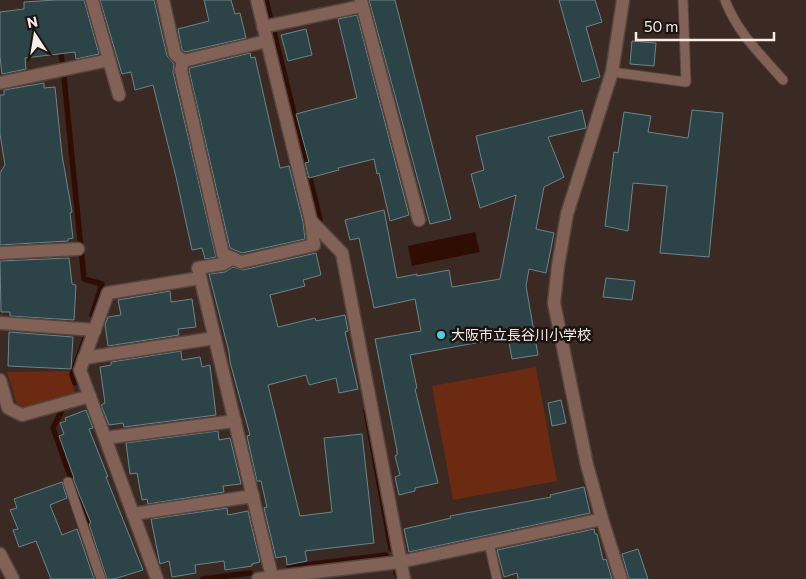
<svg xmlns="http://www.w3.org/2000/svg" width="806" height="579" viewBox="0 0 806 579" font-family="Commissioner,'Noto Sans JP',sans-serif">
<rect width="100%" height="100%" fill="#3b2923"/>
<g fill="#6b2a11">
<path d="M536,367L557,481L453,500L432,386Z"/>
<path d="M69,371L75,393L28,408L17,404L7,372Z"/>
</g>
<path fill="#300d02" d="M475,232L480,252L412,266L408,246Z"/>
<g fill="none" stroke-linecap="round" stroke-linejoin="round">
<g stroke="#300d02" stroke-width="5.5">
<path d="M266,0L320,219"/>
<path d="M60,47L62,62"/>
<path d="M64,77L84,279L102,284L92,315"/>
<path d="M75,383L72,375L85,338"/>
<path d="M62,410L53,428L107,579"/>
<path d="M366,411L391,549"/>
<path d="M289,567L386,555"/>
<path d="M396,572L398,579"/>
<path d="M203,579L250,573"/>
</g>
</g>
<g fill="#2c4447" stroke="#6c858a">
<path d="M56,0H84L99,54L76,59L75,52L25,58L26,69L2,74L0,57V12L24,9V2Z"/>
<path d="M100,0H154L167,56L174,64L173,72L216,257L205,259L202,248L192,250L176,177L153,85L135,90L131,72L122,74Z"/>
<path d="M204,0H231L235,14L240,13L246,38L185,52L182,50L178,29L209,21Z"/>
<path d="M369,0H395L451,219L430,224Z"/>
<path d="M559,0H595L602,22L586,27L600,77L582,82Z"/>
<path d="M357,15L409,215L390,221L379,173L377,174L374,159L338,168L339,170L309,178L305,163L309,162L296,114L357,98L338,19Z"/>
<path d="M306,29L312,55L288,61L281,35Z"/>
<path d="M632,41L656,43L654,66L630,64Z"/>
<path d="M250,53L251,58L255,57L280,168L289,166L303,222L305,239L242,253L230,248L189,70L190,68Z"/>
<path d="M44,83V88L55,87L62,155L72,212L70,213L73,238L68,239V241L0,245V173L5,165L0,134V95H4V90Z"/>
<path d="M582,110L586,128L548,137L564,177L544,187L536,229L554,233L546,273L529,269L526,286L538,355L512,359L508,337L410,355L417,388L415,389L438,483L415,488V491L399,495L395,477L400,475L395,456L397,455V450L375,339L421,331L415,299L374,308L359,238L350,240L345,220L384,210L397,278L417,274V276L449,270L452,287L500,279L516,195L480,208L471,174L484,170L476,136Z"/>
<path d="M692,110L723,113L709,257L660,253L667,186L633,183L628,231L605,226L614,152L618,153L624,112L651,116L648,132L688,138Z"/>
<path d="M316,253L321,275L303,280L305,286L270,295L278,327L315,318L316,321L345,315L348,331L345,332L358,389L339,393L336,378L309,385L306,375L268,385L300,516L332,512L324,438L362,434L374,543L305,551L307,561L287,565L286,556L276,558L264,508L267,507L261,481H257L247,436L250,435L230,362L229,352L209,274L225,272L233,267L243,270Z"/>
<path d="M69,258L72,284L76,285L74,320L10,316V312H1L0,261Z"/>
<path d="M606,278L635,281L632,300L603,297Z"/>
<path d="M170,291L171,302L192,299L196,327L178,329L179,335L108,346L105,325L108,317L121,315L118,300Z"/>
<path d="M9,332L73,337L71,369L8,366Z"/>
<path d="M181,351L182,360L200,357L202,367L210,365L216,415L124,427L123,423L109,425L101,405L105,403L100,367L111,365V362Z"/>
<path d="M561,400L566,423L552,426L548,403Z"/>
<path d="M86,410L93,428L89,429L108,477H106L143,570L114,579H107L89,524L91,523L79,494L73,478H74L59,436L64,434L60,423L66,421L65,418Z"/>
<path d="M218,431L219,440L230,438L241,484L223,486L224,492L148,504L147,499L142,500L137,473L130,474L126,443Z"/>
<path d="M62,482L67,498L50,505L62,535L77,529L94,579H51L36,541L19,547L13,530L18,529L10,510L17,508L14,499Z"/>
<path d="M584,487L590,513L409,552L404,529L451,518L450,516L551,497L550,495Z"/>
<path d="M227,508L228,515L248,511L260,562L252,564V566L225,570L224,561L195,565L196,573L172,577L169,561L160,564L151,519Z"/>
<path d="M594,529L595,534H597L603,560L606,559L612,579H518L517,573L504,577L497,550Z"/>
<path d="M638,549L648,579H629L622,554Z"/>
</g>
<g fill="none" stroke-linecap="round" stroke-linejoin="round">
<g stroke="#56443f" stroke-width="11">
<g id="lane">
<path d="M725,0C737,32 761,55 783,80"/>
<path d="M612,72L686,82L683,0"/>
<path d="M68,482L101,579"/>
<path d="M489,543L497,579"/>
</g>
</g>
<g stroke="#56443f" stroke-width="15">
<g id="street">
<path d="M92,0L119,95"/>
<path d="M163,0L175,54L183,61L267,41"/>
<path d="M257,0L311,221L342,253L404,579"/>
<path d="M361,0L419,220"/>
<path d="M263,27L362,6"/>
<path d="M183,61L181,70L223,254L241,262L314,245L311,221"/>
<path d="M0,83L109,60"/>
<path d="M0,253L78,249"/>
<path d="M233,258L223,264L198,268L272,577"/>
<path d="M0,323L95,330"/>
<path d="M84,358L215,338"/>
<path d="M0,380L8,408L22,415L90,396"/>
<path d="M105,438L235,421"/>
<path d="M133,514L253,496"/>
<path d="M0,554L13,579"/>
<path d="M157,579L80,370L108,293L200,278"/>
<path d="M258,579L400,562L602,519"/>
<path d="M621,579L602,519L587,465L554,303L558,266L567,214L612,72L623,0"/>
</g>
</g>
<use href="#lane" stroke="#826156" stroke-width="9"/>
<use href="#street" stroke="#826156" stroke-width="12"/>
</g>
<circle fill="#54cadd" stroke="#1c1411" stroke-width="2" cx="441" cy="335" r="5"/>
<g text-anchor="middle" stroke-width="5" stroke-linejoin="round" paint-order="stroke">
<g font-size="14" fill="#f9ede8" stroke="#1c1411" text-anchor="start">
<text x="451" y="340">大阪市立長谷川小学校</text>
</g>
</g>
<g transform="translate(35 35) rotate(348)" stroke="#1c1411" stroke-width="4" paint-order="stroke">
<path d="M0-4L9 19L0 12L-9 19Z" fill="#f9ede8"/>
<text y="-8" font-size="14" font-weight="bold" text-anchor="middle" fill="#f9ede8">N</text>
</g>
<path d="M636 32v8h138v-8" fill="none" stroke="#f9ede8" stroke-width="2.5"/>
<text x="644" y="32" font-size="15" fill="#f9ede8" stroke="#1c1411" stroke-width="4" paint-order="stroke">50 m</text>
</svg>
